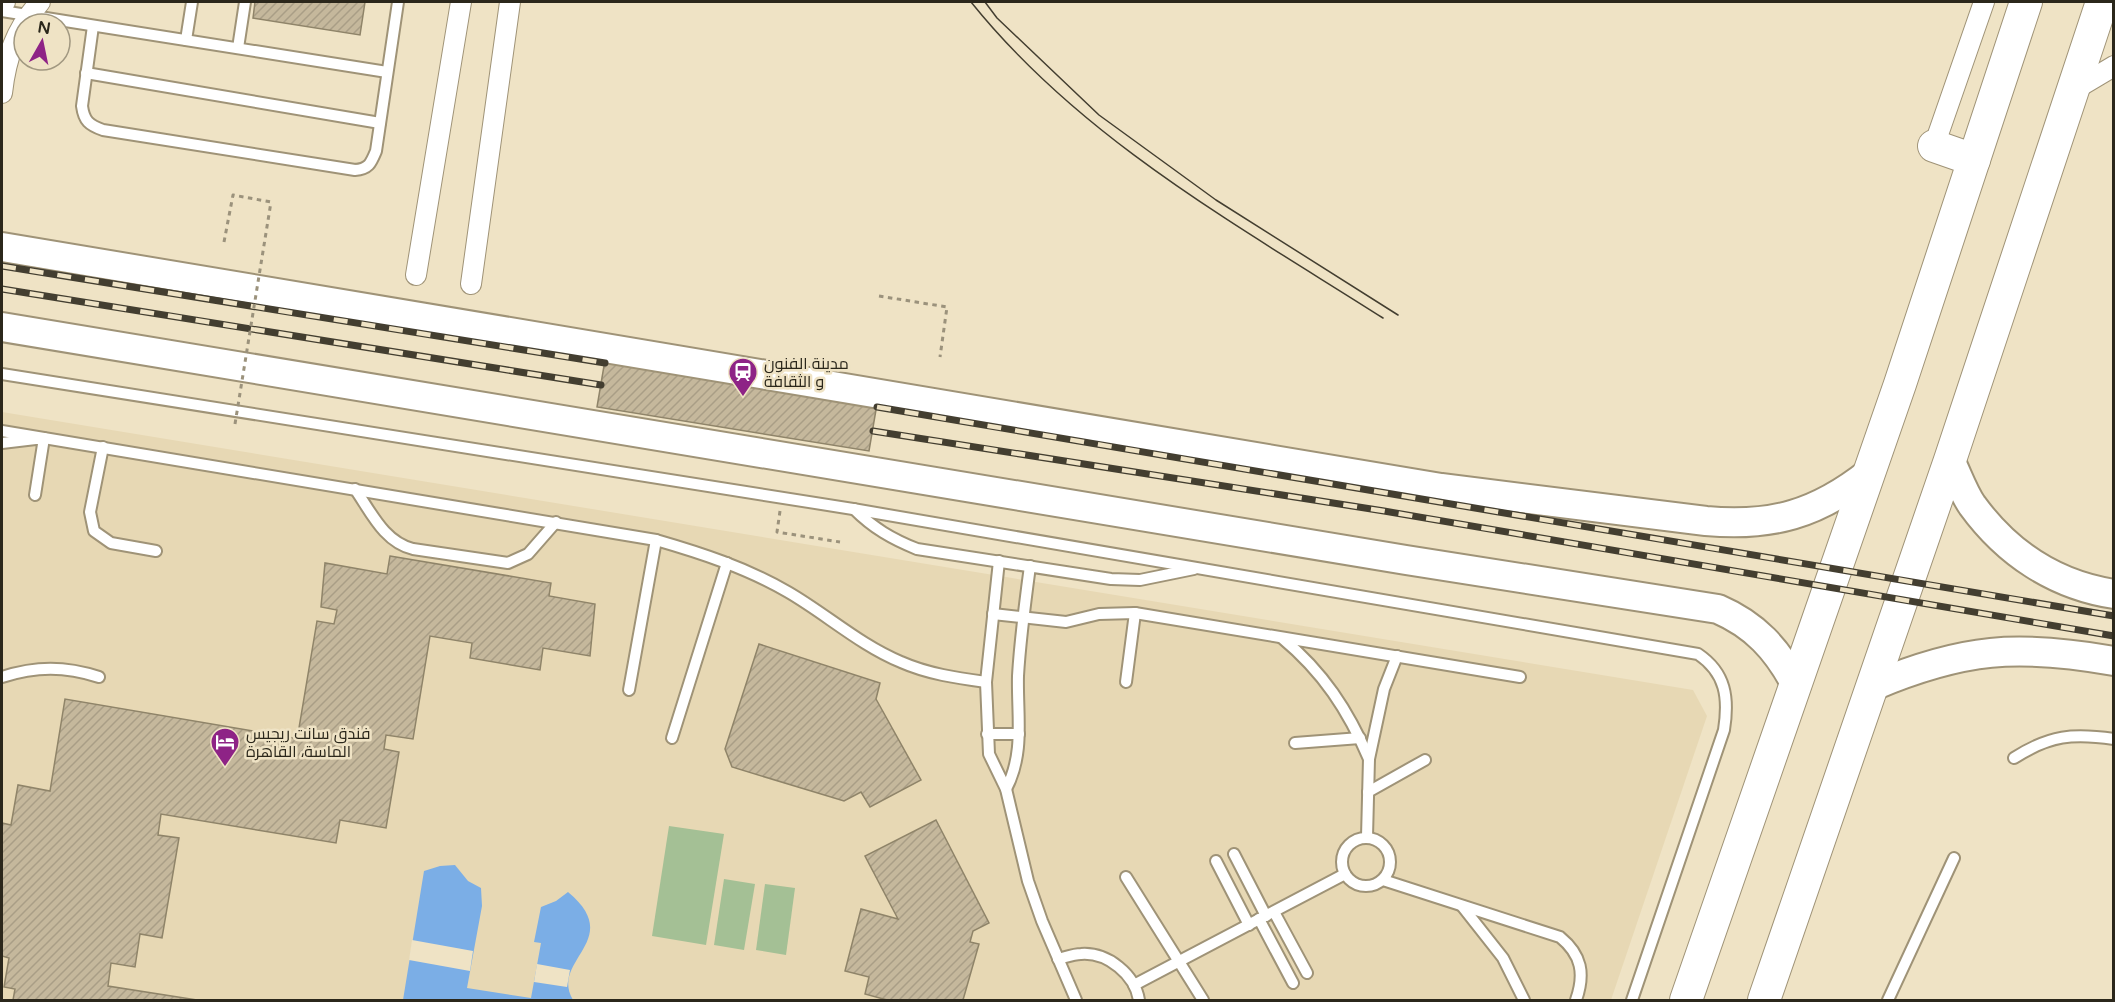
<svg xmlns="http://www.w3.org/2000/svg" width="2115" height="1002" viewBox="0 0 2115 1002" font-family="'Varela Round',Cairo,sans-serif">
<defs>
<pattern id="building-hatch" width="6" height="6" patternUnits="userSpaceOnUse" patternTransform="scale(1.5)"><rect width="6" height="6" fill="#c5b89c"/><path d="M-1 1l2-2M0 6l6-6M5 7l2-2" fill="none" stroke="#a99e86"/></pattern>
</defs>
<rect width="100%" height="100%" fill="#efe3c5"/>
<path fill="#e7d8b4" d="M2,412L1693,690L1707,716L1611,1000H2Z"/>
<g fill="#a4c095">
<path d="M669,826L724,834L706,945L652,936Z"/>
<path d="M724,879L755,884L744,950L714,945Z"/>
<path d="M765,884L795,888L786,955L756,950Z"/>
</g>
<path fill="#7baee6" d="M455,865L468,881L481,888L482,906L467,988L531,998L541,943L534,942L541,907L556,901L568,892C626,940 549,960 573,1000H403L424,871L440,866Z"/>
<g fill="#efe3c5">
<path d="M412,940L473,951L470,971L409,960Z"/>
<path d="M537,964L570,970L567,987L534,982Z"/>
</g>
<g fill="url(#building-hatch)" stroke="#8f8469" stroke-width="1.5">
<path d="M255,2H365L360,35L253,18Z"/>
<path d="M606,354L878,398L869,451L597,407Z"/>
<path d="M390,556L551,583L549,596L595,604L590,656L543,648L540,670L470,658L472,643L430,636L413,739L386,735L384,749L399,752L386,828L340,820L336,843L161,814L158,835L179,838L162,938L140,934L135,967L111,963L108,986L197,1000H13L15,989L4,987L9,958L2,956V823L11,825L18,785L50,791L65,699L311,741L313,731L299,728L317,621L334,624L337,610L321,607L325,563L387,574Z"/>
<path d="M759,644L880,683L876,699L921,780L870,807L861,792L844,801L732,767L725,749Z"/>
<path d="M936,820L989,923L973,931L970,942L979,944L963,1000H887L865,994L869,977L845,971L861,909L898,919L865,856Z"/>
</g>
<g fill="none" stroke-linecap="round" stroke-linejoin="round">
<g stroke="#9f9377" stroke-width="14">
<g id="lane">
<path d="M2,11L387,72"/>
<path d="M93,26L82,106C84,121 89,125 103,130L355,170C369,169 371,163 376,151L398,2"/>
<path d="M186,40L192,2"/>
<path d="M238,48L245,2"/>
<path d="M86,73L380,123"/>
<path d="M2,374L853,509L1698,654C1726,673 1729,698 1724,730L1632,1000"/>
<path d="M2,431L656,540C701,553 747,568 788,592C826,614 860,645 901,662C928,674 957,678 986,682"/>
<path d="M2,443L44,438L35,495"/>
<path d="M103,447L90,512L94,531L111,543L156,551"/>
<path d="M355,489C371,512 384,542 413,549L508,563L528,554L556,522"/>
<path d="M854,509C873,528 892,539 917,549L1111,579L1140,580L1194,569"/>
<path d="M999,561L986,682L989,754L1006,789L1028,881L1042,921L1076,1000"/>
<path d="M993,614L1066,622L1099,614L1135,613L1520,677"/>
<path d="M1282,638C1323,672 1348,710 1369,759"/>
<path d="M2,677C36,666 65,666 99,677"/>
<path d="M1126,682L1135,613"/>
<path d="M629,690L656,540"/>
<path d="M987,734H1019"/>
<path d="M672,738L727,563"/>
<path d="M1295,743L1360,738"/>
<path d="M2014,758C2050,735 2073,733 2114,739"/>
<path d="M1006,789C1025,753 1017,716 1018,676C1020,640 1025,603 1030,566"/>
<path d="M1368,792L1425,760"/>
<path d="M1367,837L1369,759L1384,689L1397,656"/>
<circle cx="1366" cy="862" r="24"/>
<path d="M1234,854L1266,916"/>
<path d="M1216,861L1249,925"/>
<path d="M1126,877L1203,1000"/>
<path d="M1383,880L1560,937C1582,955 1585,974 1576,1000"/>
<path d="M1462,906L1503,958L1524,1000"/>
<path d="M1274,912L1307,973"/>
<path d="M1259,919L1293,983"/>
<path d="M1058,959C1066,957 1074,954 1081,954C1108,952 1135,975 1139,1000"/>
<path d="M1134,985L1345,874"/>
<path d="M1888,1000L1954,858"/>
</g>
</g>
<g stroke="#9f9377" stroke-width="22">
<g id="street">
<path d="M2,6L5,2"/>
<path d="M2072,91L2114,66"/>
<path d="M2,93C6,57 16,29 40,2"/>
<path d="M1934,146L1984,2"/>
<path d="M416,275L461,2"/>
<path d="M471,284L510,2"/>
</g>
</g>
<g stroke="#9f9377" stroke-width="32">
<g id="secondary">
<path d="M2,247L1441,488L1706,521C1772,527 1817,514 1869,473"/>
<path d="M2,327L1406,560L1718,609C1755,625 1777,649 1796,685"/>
<path d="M1950,460C1957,474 1963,492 1972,505C2007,553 2055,585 2114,594"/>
<path d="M1873,686C1963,648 2017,644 2114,661"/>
</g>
</g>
<g stroke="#9f9377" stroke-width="34">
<g id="primary">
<path d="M1934,146L1974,160"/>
<path d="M1686,1000L1900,384L2026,2"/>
<path d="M1764,1000L1950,460L2102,2"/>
</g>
</g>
<g stroke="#9b927c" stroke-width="3" stroke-dasharray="4.5 4.5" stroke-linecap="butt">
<path d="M224,242L233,195L271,202"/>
<path d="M879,296L947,307L940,357"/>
<path d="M780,511L777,532L840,542"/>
</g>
<use href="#lane" stroke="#fff" stroke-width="10"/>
<use href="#street" stroke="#fff" stroke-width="20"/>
<use href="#secondary" stroke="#fff" stroke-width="28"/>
<use href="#primary" stroke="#fff" stroke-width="32"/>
<g stroke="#433e30" stroke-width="1.5">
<path d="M971,2C1081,139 1237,225 1383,318"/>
<path d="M985,2L997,18L1099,115L1216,200L1398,315"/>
</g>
<g stroke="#433e30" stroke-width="7">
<g id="rail">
<path d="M2,266L605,363"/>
<path d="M2,289L601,385"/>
<path d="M877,407L2114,616"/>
<path d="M873,431L1384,511L2114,636"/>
</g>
</g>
<use href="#rail" stroke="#efe3c5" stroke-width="4.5" stroke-dasharray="14" stroke-linecap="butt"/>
<path stroke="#9b927c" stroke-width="3" stroke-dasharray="4.5 4.5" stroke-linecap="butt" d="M235,424L271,202"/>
</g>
<defs>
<g id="station-pin" transform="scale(1.5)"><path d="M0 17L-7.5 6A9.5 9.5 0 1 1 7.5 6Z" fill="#8e2386" stroke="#efe3c5"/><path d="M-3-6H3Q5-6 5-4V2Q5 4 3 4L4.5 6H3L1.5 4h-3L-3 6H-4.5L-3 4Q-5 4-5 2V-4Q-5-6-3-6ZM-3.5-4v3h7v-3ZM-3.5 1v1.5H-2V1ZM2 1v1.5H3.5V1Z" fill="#fff"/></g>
<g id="hotel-pin" transform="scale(1.5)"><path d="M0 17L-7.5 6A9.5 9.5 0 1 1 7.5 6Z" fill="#8e2386" stroke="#efe3c5"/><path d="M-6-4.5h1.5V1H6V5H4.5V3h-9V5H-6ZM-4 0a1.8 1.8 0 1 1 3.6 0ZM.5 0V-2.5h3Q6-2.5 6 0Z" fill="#fff"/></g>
</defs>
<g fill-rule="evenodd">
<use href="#station-pin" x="743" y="372"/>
<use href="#hotel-pin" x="225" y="742"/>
</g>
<g text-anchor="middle" stroke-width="5" stroke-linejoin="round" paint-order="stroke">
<g font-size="16" fill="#2b271b" stroke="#efe3c5" text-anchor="start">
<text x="764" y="369">مدينة الفنون<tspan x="764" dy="18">و الثقافة</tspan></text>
<text x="246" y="739">فندق سانت ريجيس<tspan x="246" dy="18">الماسة، القاهرة</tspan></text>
</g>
</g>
<rect width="2115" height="1002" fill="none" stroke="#2b271b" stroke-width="6"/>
<g transform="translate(42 42) rotate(9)"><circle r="28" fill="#efe3c5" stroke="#a19881" stroke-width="1.5"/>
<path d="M0-4.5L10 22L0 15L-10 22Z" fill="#8e2386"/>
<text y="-9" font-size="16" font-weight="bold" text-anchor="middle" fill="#2b271b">N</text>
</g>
</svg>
